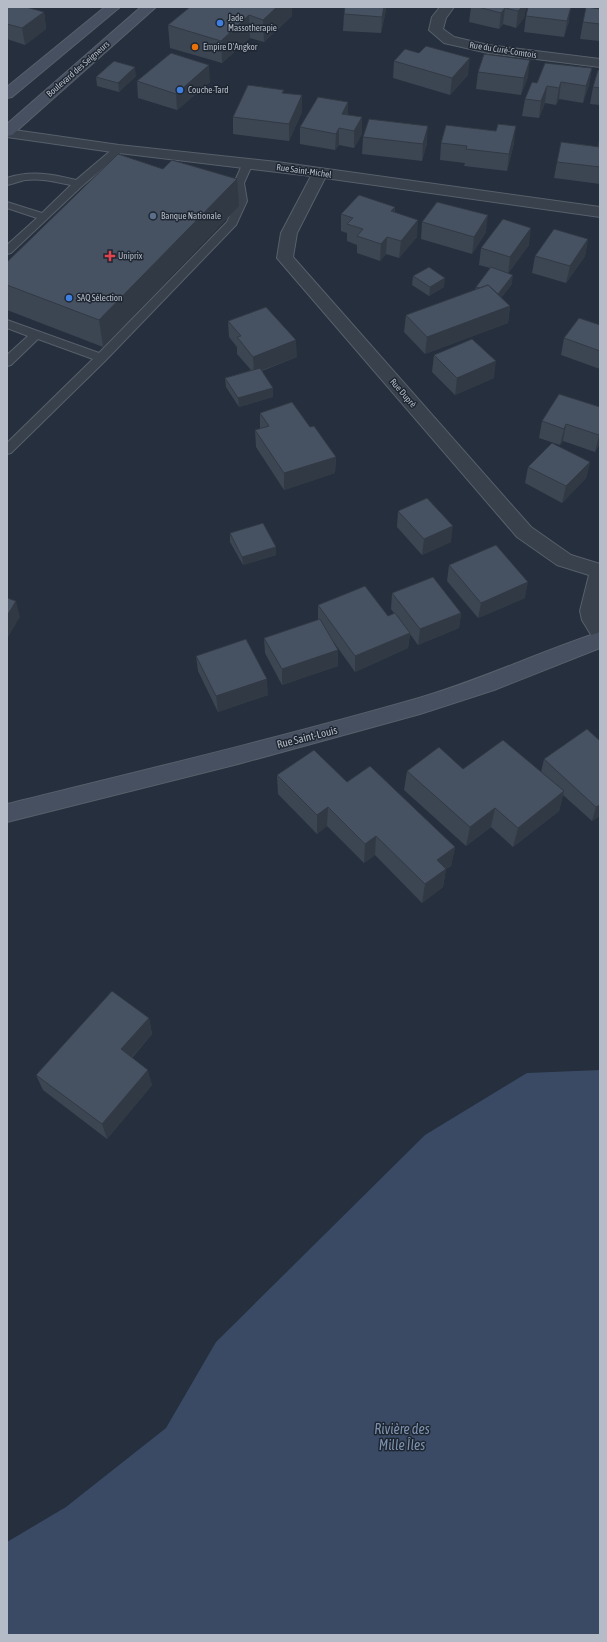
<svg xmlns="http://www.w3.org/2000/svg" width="607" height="1642" viewBox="0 0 607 1642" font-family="'Asap Condensed',sans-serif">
<rect width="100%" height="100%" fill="#252f3d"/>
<path fill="#3a4a64" d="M600,1070V1635H7V1542L66,1507L166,1428L216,1342L425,1135L527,1073Z"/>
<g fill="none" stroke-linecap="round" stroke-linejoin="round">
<g stroke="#575f6b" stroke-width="2">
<g id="lane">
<path d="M119,146L124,149L123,151L82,186L11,253L7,254V245L37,218L7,208V202L42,213L71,185C56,182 41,178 26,180C19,181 13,184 7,185V178C30,170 53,174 76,180L115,147Z"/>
<path d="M247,162L252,165L244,183L247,201L236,225L105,361L11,453L7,454V443L93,359L38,339L11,365L7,366V355L28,336L7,328V320L99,353L227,222L237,201L234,183L242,165Z"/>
</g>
</g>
<g stroke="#575f6b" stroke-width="2">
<g id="street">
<path d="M440,7H454L446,18L443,29L454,37L488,45L600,59V67L488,53L444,43L429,30L432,17Z"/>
<path d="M7,129L119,145L277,162L600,207V217L325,178L297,233L293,257L531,527L571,555L600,564V641L593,638L582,620L580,611L589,575L557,565L517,537L277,258L281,233L311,176L119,153L7,137Z"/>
</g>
</g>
<g stroke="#575f6b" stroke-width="2">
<g id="secondary">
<path d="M105,7H120L12,97L7,98V87Z"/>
<path d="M141,7H156L12,135L7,136V124Z"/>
<path d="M600,632V648L494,690L420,714L238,764L7,822V804C145,770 283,737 419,698C481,680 539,652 600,632Z"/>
</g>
</g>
<use href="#lane" fill="#39414d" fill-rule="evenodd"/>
<use href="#street" fill="#39414d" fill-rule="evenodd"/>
<use href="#secondary" fill="#475060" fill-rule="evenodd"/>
</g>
<g fill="#3c4653">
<path d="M7,7L44,12L46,29L25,45L7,39Z"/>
<path d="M190,7L292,16L264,42L250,38L222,63L170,48L168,25Z"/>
<path d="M384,7H386V10L381,33L343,31L344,14Z"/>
<path d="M471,7H526L524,18L516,28L503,24L499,29L469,22Z"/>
<path d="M528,7L569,21L564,37L524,32L526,16Z"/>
<path d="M600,9V41L580,39L583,22Z"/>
<path d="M419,53L468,75L450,95L393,78L394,61Z"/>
<path d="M592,68L589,85L583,103L559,99L556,105L545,103L539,118L522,116L525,99L537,83Z"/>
<path d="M600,70V105L590,104L593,87Z"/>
<path d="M478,72L528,77L521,95L476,89Z"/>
<path d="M136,76L119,92L97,86L96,77Z"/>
<path d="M137,81L210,82L177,110L138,98Z"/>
<path d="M284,93L302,112L289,141L233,134V117Z"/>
<path d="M348,102V115L362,117V134L354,148L339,145L335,150L300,144V127Z"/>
<path d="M363,137L427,143L422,161L362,154Z"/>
<path d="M600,137V184L554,178L557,162L598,147Z"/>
<path d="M441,143H514L507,171L464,166L465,163L440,160Z"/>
<path d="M239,206L103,347L7,310V262Z"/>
<path d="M395,207V212L417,237L399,258L386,254L380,261L357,253V245L347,241V233L341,231V214Z"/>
<path d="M422,222L486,232L472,254L421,239Z"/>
<path d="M588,239L585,256L566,283L532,273L535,256Z"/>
<path d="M529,245L508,273L512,284L501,298L510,306L508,323L425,354L404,332L406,315L475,290L476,287L490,268L479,265L481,248Z"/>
<path d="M413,276L444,287L429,296L412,285Z"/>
<path d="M228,321L297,357L262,371L273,388V397L239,407L226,387L225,378L251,370L237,354V347L229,337Z"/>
<path d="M600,325V369L561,355L564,338Z"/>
<path d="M434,355L494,378L455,395L432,372Z"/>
<path d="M600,407V443L595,452L563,441L560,445L539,438L542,421Z"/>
<path d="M260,413L310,427L336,457L335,473L284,490L256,447L255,430L260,429Z"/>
<path d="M590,462L586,478L562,503L525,483L528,467Z"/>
<path d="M398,511L451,542L422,555L397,527Z"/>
<path d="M230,533L276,547V555L243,565L230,542Z"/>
<path d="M449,565L525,598L478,618L447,581Z"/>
<path d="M392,593L461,613L459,628L418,645L410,634L408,648L355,672L333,641L338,666L282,685L265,653L264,638L318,620V605L388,616L394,613L391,609Z"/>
<path d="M196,656L268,695L218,712L198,671Z"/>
<path d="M587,729L600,816L592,821L563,795L559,811L513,847L491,827L466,846L404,790L407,771L463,769L541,772L544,759Z"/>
<path d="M277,775L347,782L455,847L451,866L446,869L443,887L422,903L375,855L364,863L327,826L317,834L278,794Z"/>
<path d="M149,1018L152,1034L132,1058L152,1085L107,1139L43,1090L36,1075Z"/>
</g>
<g fill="#313944">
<path d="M277,7H292V16L264,42L263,20Z"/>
<path d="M384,7H386V10L381,33L382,17Z"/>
<path d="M522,7H526L524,18L516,28L518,11Z"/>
<path d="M571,7L569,21L564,37L567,21Z"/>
<path d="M505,8L503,24L499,29L501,13Z"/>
<path d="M44,12L46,29L25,45L22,28Z"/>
<path d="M249,15L250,38L222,63L221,41Z"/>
<path d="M470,58L468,75L450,95L452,78Z"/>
<path d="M530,60L528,77L521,95L524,78Z"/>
<path d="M209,65L210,82L177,110L176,94Z"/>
<path d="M135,67L136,76L119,92L118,83Z"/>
<path d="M592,68L589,85L583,103L586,86Z"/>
<path d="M561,82L559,99L556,105L559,88Z"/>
<path d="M547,86L545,103L539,118L541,101Z"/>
<path d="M302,95V112L289,141V124Z"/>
<path d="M348,102V119L342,114Z"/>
<path d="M362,117V134L354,148V131Z"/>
<path d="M428,126L427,143L422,161L423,144Z"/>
<path d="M516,126L514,143L507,171L509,154Z"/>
<path d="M339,128V145L335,150L336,134Z"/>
<path d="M237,179L239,206L103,347L99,320Z"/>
<path d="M395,207L394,224L391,211Z"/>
<path d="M488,215L486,232L472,254L474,237Z"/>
<path d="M418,220L417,237L399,258L401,241Z"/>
<path d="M531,228L529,245L508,274L510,257Z"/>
<path d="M387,237L386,254L380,261L381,244Z"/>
<path d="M588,239L585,256L566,283L570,266Z"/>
<path d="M513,275L512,284L497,303L498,294Z"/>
<path d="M445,278L444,287L429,296L430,287Z"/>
<path d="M510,306L508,323L425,354L427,337Z"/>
<path d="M296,340L297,357L254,373L253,357Z"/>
<path d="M496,361L494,378L455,395L457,378Z"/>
<path d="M273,388V397L239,407L238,398Z"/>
<path d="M566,424L563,441L560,445L564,429Z"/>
<path d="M600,433V443L595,452L599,435Z"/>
<path d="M336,457L335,473L284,490V473Z"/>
<path d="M590,462L586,478L562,503L566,486Z"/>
<path d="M453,526L451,542L422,555L424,539Z"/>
<path d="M276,547V555L243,565L242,557Z"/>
<path d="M528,582L525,598L478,618L481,603Z"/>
<path d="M16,601L20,617L7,639V616Z"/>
<path d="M461,613L459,628L418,645L420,629Z"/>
<path d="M410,633L408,648L355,672V656Z"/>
<path d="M338,650V666L282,685V669Z"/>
<path d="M267,679L268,695L218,712L216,696Z"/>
<path d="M564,791L559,811L513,847L518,828Z"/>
<path d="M600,805V816L592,821L596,807Z"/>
<path d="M328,807L327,826L317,834V815Z"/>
<path d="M495,808L491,827L466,846L470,827Z"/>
<path d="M376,836L375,855L364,863L365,844Z"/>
<path d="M455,847L451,866L446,869L443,887L422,903L425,884L437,860Z"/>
<path d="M149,1018L152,1034L125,1065L121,1049Z"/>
<path d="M148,1070L152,1085L107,1139L102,1124Z"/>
</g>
<g fill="#465161" stroke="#313944">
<path d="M7,7H26L44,12L22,28L7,24Z"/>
<path d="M190,7H277L263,20L249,15L221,41L168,25Z"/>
<path d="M345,7H384L382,17L344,14Z"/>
<path d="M478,7H522L518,11L505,8L501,13Z"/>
<path d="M528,7H571L567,21L526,16Z"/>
<path d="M586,7L600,9V24L583,22Z"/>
<path d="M426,46L470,58L452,78L394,61L405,49L419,53Z"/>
<path d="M171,53L209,65L176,94L137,81Z"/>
<path d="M484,54L530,60L524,78L478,72Z"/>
<path d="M114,61L135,67L118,83L96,77Z"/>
<path d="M545,63L592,68L586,86L561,82L559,88L547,86L541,101L525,99L532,82L537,83Z"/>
<path d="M598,70H600V88L593,87Z"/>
<path d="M248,85L284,90L282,93L302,95L289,124L233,117Z"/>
<path d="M318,97L348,102L342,114L362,117L354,131L339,128L336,134L300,127Z"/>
<path d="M369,119L428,126L423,144L363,137Z"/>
<path d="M498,124L516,126L509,154L466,149L467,146L441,143L446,125L496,131Z"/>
<path d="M600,137V146H598Z"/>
<path d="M561,142L600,147V167L557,162Z"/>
<path d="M118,154L163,169L172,160L237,179L99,320L7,285V262Z"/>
<path d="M359,195L395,207L391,211L418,220L401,241L387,237L381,244L357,236L363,229L347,224L353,218L341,214Z"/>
<path d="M437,202L488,215L474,237L422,222Z"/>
<path d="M503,219L531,228L510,257L481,248Z"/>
<path d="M554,229L588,239L570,266L535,256Z"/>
<path d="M429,267L445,278L430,287L413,276Z"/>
<path d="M491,267L513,275L498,294L488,285L480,288L476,287Z"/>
<path d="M488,285L510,306L427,337L406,315Z"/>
<path d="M266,307L296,340L253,357L237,337L241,336L228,321Z"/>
<path d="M579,318L600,325V351L564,338Z"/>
<path d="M472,339L496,361L457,378L434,355Z"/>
<path d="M260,368L273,388L238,398L225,378Z"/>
<path d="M559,394L600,407V433L599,435L566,424L564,429L542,421Z"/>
<path d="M292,402L310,427L314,426L336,457L284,473L255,430L269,426L260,413Z"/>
<path d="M552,443L590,462L566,486L528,467Z"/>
<path d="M427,498L453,526L424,539L398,511Z"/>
<path d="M263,523L276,547L242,557L230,533Z"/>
<path d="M496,545L528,582L481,603L449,565Z"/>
<path d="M433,577L461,613L420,629L392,593Z"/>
<path d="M365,586L388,616L395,613L410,633L355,656L318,605Z"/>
<path d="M7,598L16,601L7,616Z"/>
<path d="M320,619L338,650L282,669L264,638Z"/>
<path d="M246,639L267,679L216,696L196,656Z"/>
<path d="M587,729L600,741V805L596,807L544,759Z"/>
<path d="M503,740L564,791L518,828L495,808L470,827L407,771L439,747L463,769Z"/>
<path d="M314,750L347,782L370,766L455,847L437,860L446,869L425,884L376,836L365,844L328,807L317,815L277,775Z"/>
<path d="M112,991L149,1018L121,1049L148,1070L102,1124L36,1075Z"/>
</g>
<g fill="#3f7fe0" stroke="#1e2632" stroke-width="1.5">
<circle cx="220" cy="23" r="4"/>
<circle cx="180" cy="90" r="4"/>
<circle cx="69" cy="298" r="4"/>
</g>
<circle fill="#e8710a" stroke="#1e2632" stroke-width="1.5" cx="195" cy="47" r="4"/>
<circle fill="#5c6f8a" stroke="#1e2632" stroke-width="1.5" cx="153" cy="216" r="4"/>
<path fill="#e0444e" stroke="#1e2632" stroke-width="1.5" d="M108 250h4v4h4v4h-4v4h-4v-4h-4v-4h4z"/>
<g text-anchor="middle" stroke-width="3" stroke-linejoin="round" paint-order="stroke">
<g font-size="9" fill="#b5bcc8" stroke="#1e2632" text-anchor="start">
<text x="228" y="21">Jade<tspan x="228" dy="10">Massotherapie</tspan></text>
<text x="203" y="50">Empire D'Angkor</text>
<text x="188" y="93">Couche-Tard</text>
<text x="161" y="219">Banque Nationale</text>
<text x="118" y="259">Uniprix</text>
<text x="77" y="301">SAQ Sélection</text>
</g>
<g font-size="9" fill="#b5bcc8" stroke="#1e2632">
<text transform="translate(503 50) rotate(9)" y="3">Rue du Curé-Comtois</text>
<text transform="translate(78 69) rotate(-41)" y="3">Boulevard des Seigneurs</text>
<text transform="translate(304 171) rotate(8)" y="3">Rue Saint-Michel</text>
<text transform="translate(403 393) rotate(49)" y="3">Rue Dupré</text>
</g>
<g font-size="11" fill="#b5bcc8" stroke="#1e2632">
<text transform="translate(307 737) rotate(-14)" y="4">Rue Saint-Louis</text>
</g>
<g font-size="14" font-style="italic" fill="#7e92af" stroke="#1e2632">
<text x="402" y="1434">Rivière des<tspan x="402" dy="16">Mille Îles</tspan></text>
</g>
</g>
<rect width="607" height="1642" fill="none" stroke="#b5bcc8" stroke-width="16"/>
</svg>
